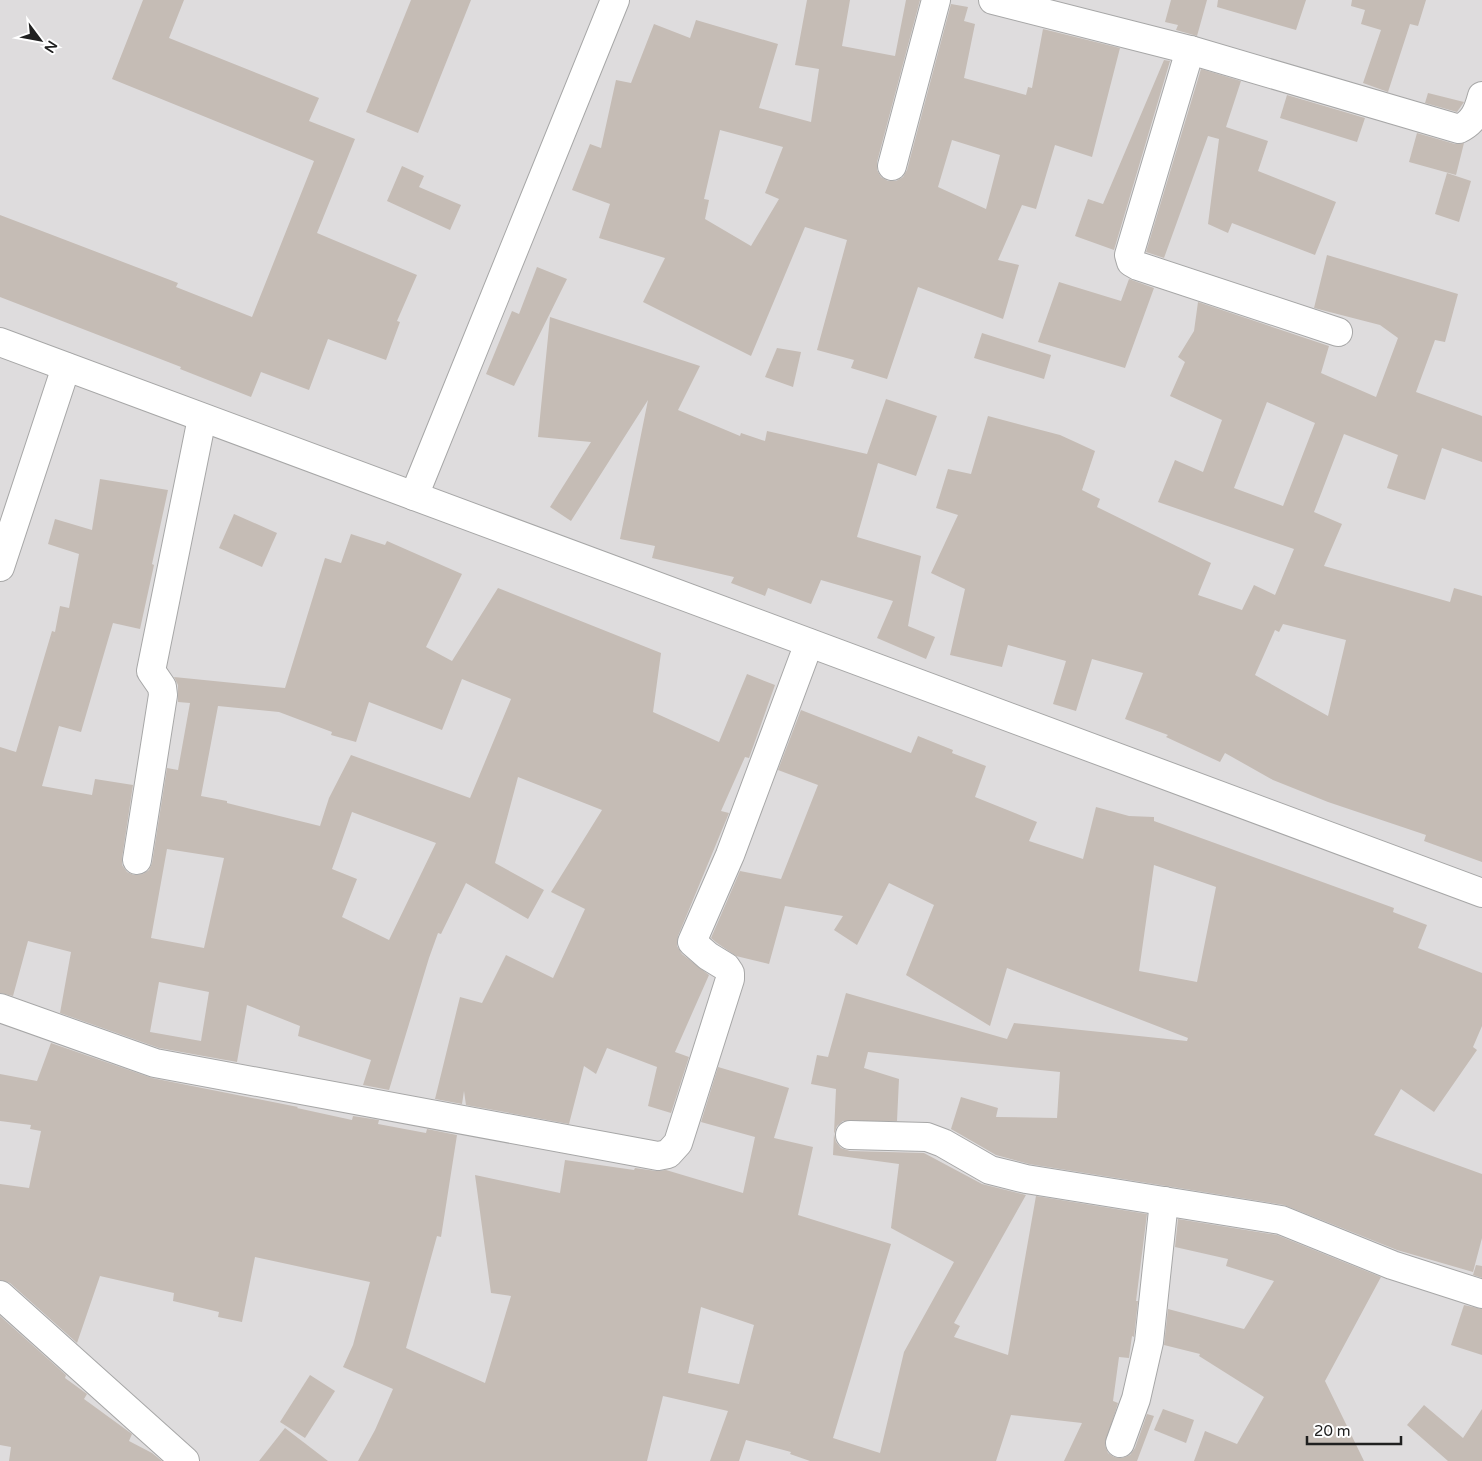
<svg xmlns="http://www.w3.org/2000/svg" width="1482" height="1461" viewBox="0 0 1482 1461" font-family="'Varela Round',sans-serif">
<rect width="100%" height="100%" fill="#f0ede6"/>
<rect fill="#dedcdd" x="0" y="0" width="1482" height="1461"/>
<g fill="#c5bcb5" fill-rule="evenodd">
<path d="M143,0H184L169,38L319,98L309,121L355,139L317,233L417,275L397,321L400,322L386,360L328,339L309,390L261,372L251,397L180,369L181,367L0,297V215L178,283L176,287L252,317L314,161L112,79Z"/>
<path d="M411,0H471L418,133L366,112Z"/>
<path d="M807,0H850L842,46L895,56L906,0H920L877,162V170L881,177L888,181H896L903,177L907,170L951,4L968,7L964,21L975,24L964,78L1026,95L1028,87L1032,88L1043,29L1120,48L1092,157L1055,145L1036,209L1022,205L998,260L1019,265L1003,319L918,287L887,379L851,368L854,360L817,350L847,240L805,227L751,356L643,302L665,258L599,238L610,204L572,190L590,144L601,148L616,80L631,83L654,24L690,38L696,20L778,44L759,108L811,122L819,69L795,65ZM720,130L783,147L765,193L779,199L751,246L705,219L709,200L704,199ZM952,140L1000,155L986,209L938,187Z"/>
<path d="M1171,0H1207L1197,36L1176,30L1178,25L1165,22Z"/>
<path d="M1218,0H1306L1296,30L1217,7Z"/>
<path d="M1352,0H1426L1418,26L1410,24L1388,92L1363,83L1381,30L1361,24L1365,10L1351,6Z"/>
<path d="M1164,60L1170,61L1114,250L1075,236L1088,199L1103,204Z"/>
<path d="M1201,69L1241,81L1226,127L1268,141L1258,171L1336,202L1315,255L1232,223L1228,233L1208,224L1219,139L1208,136L1164,258L1146,252Z"/>
<path d="M1428,93L1464,102L1457,112L1425,103Z"/>
<path d="M1287,95L1365,118L1357,142L1280,118Z"/>
<path d="M1417,133L1455,144L1464,143L1456,175L1409,162Z"/>
<path d="M402,166L424,176L419,187L461,205L450,230L387,201Z"/>
<path d="M1447,173L1471,181L1459,222L1435,214Z"/>
<path d="M1327,255L1458,294L1445,342L1435,340L1416,392L1482,416V462L1442,448L1425,500L1387,488L1398,455L1344,434L1314,512L1342,524L1324,566L1450,602L1454,588L1482,596V862L1424,841L1426,835L1328,802L1273,780L1225,753L1220,762L1166,737L1168,735L1125,719L1143,673L1092,659L1076,711L1053,704L1066,661L1008,645L1002,667L950,655L965,589L931,573L958,515L936,508L948,469L971,474L988,416L1060,435L1095,451L1082,490L1100,499L1097,507L1211,563L1198,595L1242,610L1254,585L1275,595L1294,549L1158,502L1175,460L1203,472L1222,420L1170,396L1185,362L1178,357L1194,331L1198,302L1329,346L1321,373L1376,397L1398,338L1380,325L1314,308ZM1267,402L1315,423L1283,506L1234,488ZM1283,624L1346,640L1328,716L1255,675L1275,630L1279,632Z"/>
<path d="M537,267L567,279L514,386L486,374L512,311L519,314Z"/>
<path d="M1129,279L1154,288L1125,368L1038,342L1059,282L1121,301Z"/>
<path d="M550,317L700,366L678,410L740,436L741,433L765,441L767,431L867,454L886,399L937,416L916,476L878,463L857,537L921,556L908,626L935,637L926,659L877,638L893,601L821,580L811,604L768,588L765,596L731,583L734,577L652,558L655,546L620,539L648,400L571,521L550,507L591,442L538,437Z"/>
<path d="M982,333L1051,355L1044,379L974,358Z"/>
<path d="M777,348L801,352L793,387L765,377Z"/>
<path d="M100,479L168,490L152,564L154,565L140,629L113,623L81,732L59,726L42,786L92,795L95,779L133,785L122,858V865L127,872L134,875L143,874L149,870L152,863L167,768L178,770L190,703L178,702V685L174,677L285,688L325,558L341,563L351,534L385,545L387,541L462,574L426,647L452,661L498,588L661,653L653,712L719,742L747,674L775,685L749,758L745,757L721,811L729,813L678,936L677,946L682,954L709,975L675,1052L689,1057L671,1113L648,1106L657,1067L607,1048L596,1074L584,1066L569,1124L466,1105L464,1091L462,1104L435,1099L460,997L482,1003L506,955L553,978L585,909L551,892L602,810L518,777L495,863L544,890L528,919L466,883L441,934L438,933L429,958L389,1090L363,1085L371,1060L298,1036L300,1026L247,1005L237,1062L159,1048L60,1013L71,952L28,941L13,996L0,993V747L16,752L52,631L55,632L60,606L69,608L79,554L48,544L55,519L92,530ZM462,679L511,699L470,798L351,755L329,798L320,826L227,803V801L201,796L218,706L279,712L332,732L331,735L356,742L369,702L442,730ZM352,812L436,843L389,940L342,917L357,879L332,869ZM167,849L224,858L204,948L151,938ZM159,982L209,992L201,1041L150,1032Z"/>
<path d="M234,514L277,533L262,567L219,548Z"/>
<path d="M801,710L911,753L918,736L953,750L952,753L986,766L975,797L1037,822L1029,841L1083,859L1096,807L1129,816L1154,817V821L1394,908L1393,912L1427,925L1418,948L1482,973V1026L1473,1047L1477,1050L1434,1112L1401,1089L1374,1135L1482,1174V1238L1473,1272L1397,1250L1284,1205L1029,1164L996,1155L951,1129L961,1097L998,1108L996,1117L1057,1118L1060,1072L868,1052L864,1068L899,1079L897,1121H843L837,1126L834,1134L836,1142L841,1148L850,1151L924,1153L982,1184L1026,1195L954,1323L960,1326L954,1337L1008,1355L1036,1196L1147,1214L1136,1301H1138L1134,1337L1132,1336L1129,1358L1119,1357L1113,1401L1118,1403L1105,1445L1108,1453L1114,1457L1122,1458L1130,1455L1135,1448L1147,1414L1154,1416L1137,1461H1064L1082,1423L1011,1415L996,1461H810L790,1454L791,1452L746,1440L739,1461H710L728,1411L663,1396L647,1461H358L375,1430L393,1389L343,1367L353,1345L370,1282L255,1257L242,1322L218,1317L219,1312L173,1301L174,1293L100,1276L77,1343L10,1283L0,1280V1184L29,1188L41,1131L30,1129L31,1125L0,1121V1074L37,1081L51,1043L152,1078L298,1107L297,1108L352,1120L353,1116L379,1120L378,1124L426,1133L427,1129L457,1135L441,1237L437,1236L406,1348L485,1383L511,1296L491,1293L475,1175L560,1193L565,1160L634,1170L635,1168L656,1171L666,1170L743,1193L755,1137L701,1122L718,1067L789,1088L774,1138L813,1147L798,1215L891,1244L833,1438L880,1453L904,1352L954,1262L891,1228L899,1164L833,1155L836,1089L811,1084L817,1055L828,1057L846,993L1007,1039L1014,1023L1187,1041L1188,1038L1007,968L990,1026L906,975L934,905L889,883L857,945L834,930L843,916L785,906L769,964L736,956L717,943L711,938L740,871L781,879L818,785L778,770ZM1154,865L1216,887L1197,982L1139,971ZM701,1307L754,1325L739,1384L688,1373Z"/>
<path d="M1178,1219L1277,1235L1381,1277L1325,1381L1364,1461H1194L1205,1431L1237,1444L1264,1397L1199,1356L1200,1354L1164,1345L1168,1309L1244,1329L1274,1281L1226,1266L1228,1259L1175,1247Z"/>
<path d="M1476,1265L1482,1266V1278L1473,1275Z"/>
<path d="M1464,1305L1482,1309V1355L1451,1345Z"/>
<path d="M0,1316L66,1375L65,1378L87,1394L84,1399L132,1434L129,1441L152,1453L162,1461H9L11,1447L0,1445Z"/>
<path d="M310,1375L335,1391L305,1438L280,1422Z"/>
<path d="M1424,1405L1463,1438L1482,1409V1461H1448L1407,1425Z"/>
<path d="M1163,1409L1194,1420L1186,1443L1154,1430Z"/>
<path d="M285,1428L328,1461H259Z"/>
</g>
<g fill="none" stroke-linecap="round" stroke-linejoin="round">
<g stroke="#a7a7a7" stroke-width="30">
<g id="street">
<path d="M993,0L1190,50L1459,129C1474,122 1478,111 1482,96"/>
<path d="M1190,50L1129,255L1131,262L1138,266L1338,332"/>
<path d="M892,166L936,0"/>
<path d="M0,342L1482,893"/>
<path d="M414,496L615,0"/>
<path d="M0,567L66,367"/>
<path d="M137,860L163,695L162,687L151,671L202,418"/>
<path d="M0,1008L155,1063L658,1156L668,1154L678,1143L730,979V973L726,967L708,956L692,942L730,855L809,643"/>
<path d="M850,1135L927,1137L943,1143L990,1170L1026,1179L1281,1220L1392,1265L1482,1294"/>
<path d="M0,1295L185,1461"/>
<path d="M1120,1443L1136,1399L1149,1342L1164,1201"/>
</g>
</g>
<use href="#street" stroke="#fff" stroke-width="28"/>
</g>
<g transform="translate(40 40) rotate(122)" stroke="#ffffff" stroke-width="4" paint-order="stroke">
<path d="M0-4L9 19L0 12L-9 19Z" fill="#202020"/>
<text y="-8" font-size="14" font-weight="bold" text-anchor="middle" fill="#202020">N</text>
</g>
<path d="M1307 1436v8h94v-8" fill="none" stroke="#202020" stroke-width="2.5"/>
<text x="1314" y="1436" font-size="15" fill="#202020" stroke="#ffffff" stroke-width="4" paint-order="stroke">20 m</text>
</svg>
